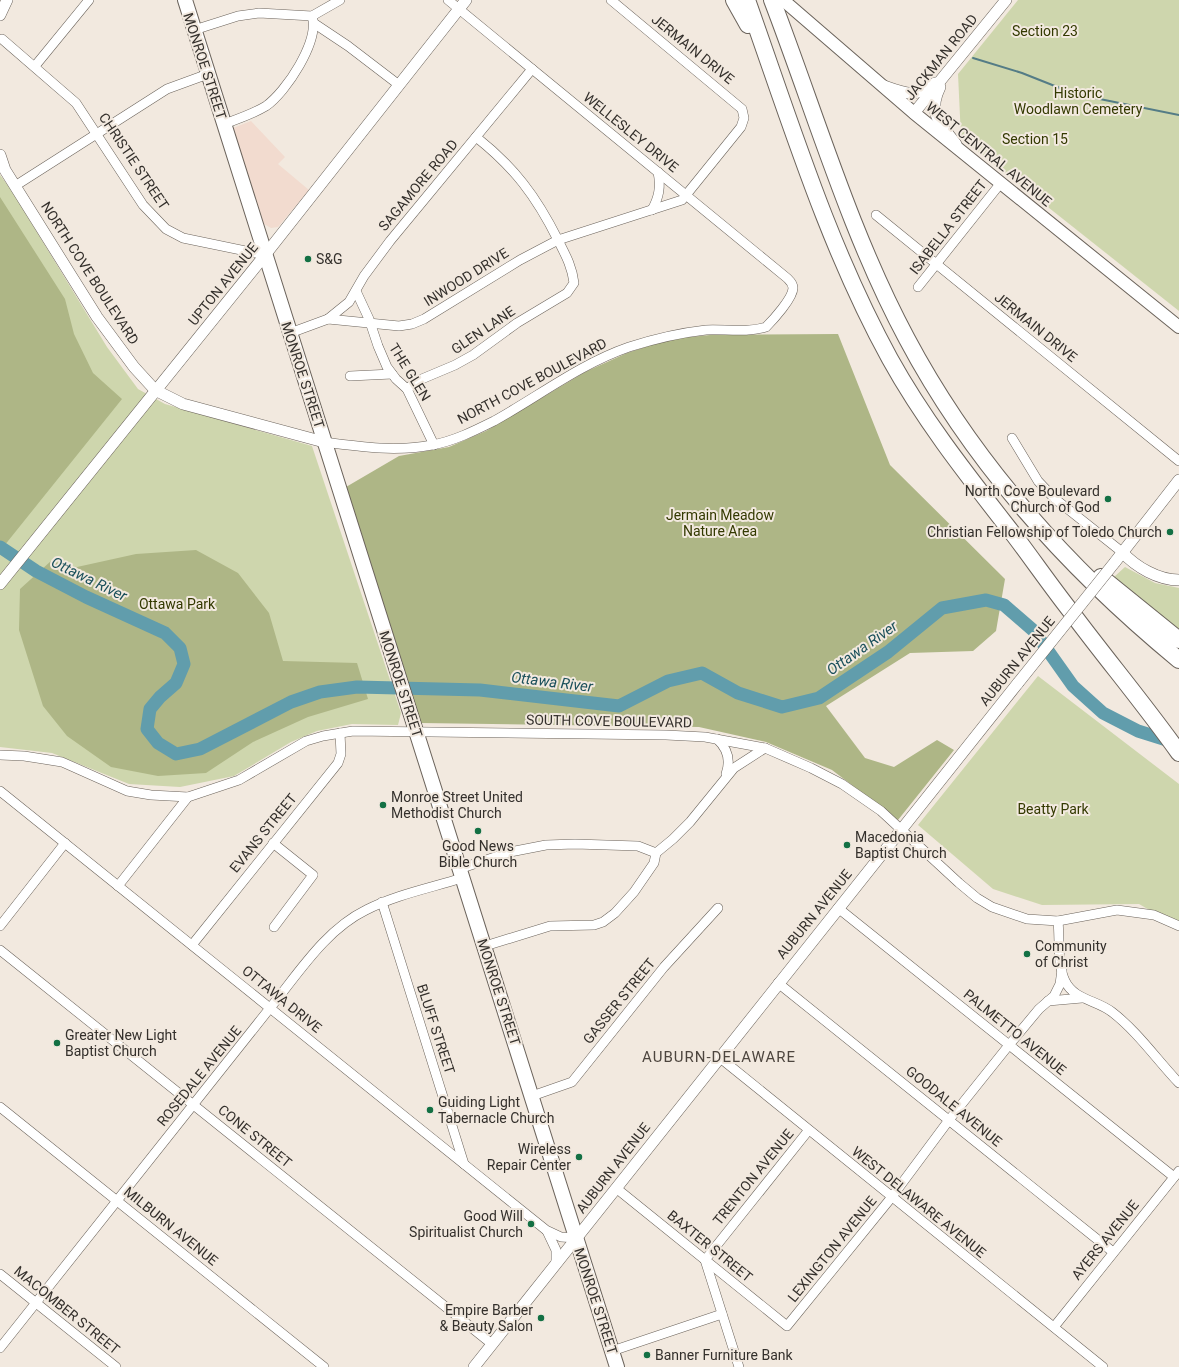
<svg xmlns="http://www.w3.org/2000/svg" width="1179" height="1367" viewBox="0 0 1179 1367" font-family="Roboto,sans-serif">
<rect width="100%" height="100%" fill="#f2e9df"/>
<path fill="#f2dbcf" d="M251,121L285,157L278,164L309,190L278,227L271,228L264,224L233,128Z"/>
<g fill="#ced6ad">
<path d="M1018,0H1179V311L961,138L958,74Z"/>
<path d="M0,175L10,188L107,347L138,389L165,404L312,446L401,713L398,725L352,724L317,731L291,742L234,776L180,787L129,784L52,753L0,747Z"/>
<path d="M1125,567L1155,583L1179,588V630L1116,581L1114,577Z"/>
<path d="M1038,676L1179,784V927L1139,904L1042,905L993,889L918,825Z"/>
</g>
<g fill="#aeb686">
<path d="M0,197L65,299L74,334L93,373L122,399L0,551Z"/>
<path d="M838,334L890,465L1005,579L996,631L973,651L910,653L826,706L865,758L894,767L937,740L954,750L898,820L832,770L766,742L699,727L420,723L346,487L399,456L449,447L486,431L585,372L627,353L670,339L710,335Z"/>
<path d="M196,550L238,573L269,613L283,661L357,663L368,699L308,717L253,742L206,773L158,776L111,767L67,736L43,706L19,630L20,589L51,561L77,567L136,554Z"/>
</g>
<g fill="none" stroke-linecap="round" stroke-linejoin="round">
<path stroke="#547c86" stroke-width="2" d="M973,58L1022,73L1075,94L1179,115"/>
<path stroke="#619dac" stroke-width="13" d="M0,547L36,571L86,597L165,633L180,648L184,664L176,683L160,697L150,709L147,729L158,743L176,754L200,749L291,702L320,692L357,687L480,690L619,706L668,681L702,673L738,693L782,707L819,698L888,652L942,608L986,600L1004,605L1034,631L1073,686L1103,713L1138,731L1173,742"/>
<g stroke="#6b635b" stroke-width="10">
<g id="minor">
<path d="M315,24L348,46L399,85"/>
<path d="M194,30L238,16L259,13L312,16L340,0"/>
<path d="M2,39L76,103L143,205L166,229L183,238L265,255"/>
<path d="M35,66L89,0"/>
<path d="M224,124C238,119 253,114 266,106C286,92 320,41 312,16"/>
<path d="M15,186L167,89L208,74"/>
<path d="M652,210C659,197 661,187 658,172"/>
<path d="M876,215L1179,461"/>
<path d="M918,287L1000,184"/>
<path d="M356,291L369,319L378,346L387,367L396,379L407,389L434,445"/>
<path d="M328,319L349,302L364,276L390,241L532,69"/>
<path d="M290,333L328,319L399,326L412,324L424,319L520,260L558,240L682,200L741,127L744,118L742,109L611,0"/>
<path d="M350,376L392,374"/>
<path d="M407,389L417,381L455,365L473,355L517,323L567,293L574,283C572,266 565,254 558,240C536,196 514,167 476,137"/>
<path d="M1012,438L1038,481L1054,498L1122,552"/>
<path d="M324,442C361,447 396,452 432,445C454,441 474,431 494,421C539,396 580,364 629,347C654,339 679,333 706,330C725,329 747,333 766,327C773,320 793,298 793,288C793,283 790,281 787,278L448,0"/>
<path d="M717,739C728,749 731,760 726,774"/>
<path d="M0,755L24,756L62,762L127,791L151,795L188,797L239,780L306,741L323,736L353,731L666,735L705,737L765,748L811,768L842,784L881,811L959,883L977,898L992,907L1027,919L1058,921L1117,910L1154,915L1179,926"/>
<path d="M0,791L546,1230L561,1237L576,1238"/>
<path d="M273,843L313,875L274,927"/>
<path d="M459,869L510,852L546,845L575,844L638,846L656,853"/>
<path d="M118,886L188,797"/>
<path d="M382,902L464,1164"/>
<path d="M838,908L1174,1177"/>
<path d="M1058,921C1060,940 1057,964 1065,981C1074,1000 1097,1000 1112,1012C1138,1032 1157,1060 1179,1083"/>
<path d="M0,926L65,843"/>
<path d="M192,945L338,763L341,754L340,733"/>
<path d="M485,946L550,926L594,925L603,922L615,913L634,892L654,863L656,853L673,839L690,822L734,768L765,748"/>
<path d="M0,950L492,1344"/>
<path d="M778,983L1113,1252"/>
<path d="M1048,1001L1082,998"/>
<path d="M719,1057L1103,1367"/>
<path d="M532,1096L572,1082L664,967L718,908"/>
<path d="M0,1107L324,1367"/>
<path d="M616,1188L787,1326L891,1198L949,1120L1009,1045L1039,1009L1054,996L1060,984L1062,970"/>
<path d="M547,1231L556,1250V1264"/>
<path d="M0,1274L116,1367"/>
<path d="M1054,1327L1179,1171"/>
<path d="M0,1348L270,1008C298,974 325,930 366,910C395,895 430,888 462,878"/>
<path d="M612,1351L722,1314"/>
<path d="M739,1367L705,1260L808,1131"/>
</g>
</g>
<g stroke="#6b635b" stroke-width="12">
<g id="tertiary">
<path d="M0,15L7,0"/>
<path d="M884,86C906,94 915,98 935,83"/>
<path d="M940,87C927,113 940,123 956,144"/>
<path d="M914,113L1006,0"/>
<path d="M0,155L5,170L97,317L134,367L155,390L183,404L324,442"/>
<path d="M1122,552C1136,567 1158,580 1179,580"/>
<path d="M1115,562L1179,480"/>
<path d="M0,584L265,255L466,0"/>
<path d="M474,1367L1018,683"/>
</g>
</g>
<g stroke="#6b635b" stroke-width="14">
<path id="secondary" d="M783,0L914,113L1179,327"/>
</g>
<g stroke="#6b635b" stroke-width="16">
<path id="primary" d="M185,0L617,1367"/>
</g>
<g stroke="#6b635b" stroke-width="18">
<g id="motorway">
<path d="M734,0L748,25"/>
<path d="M747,0C790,121 828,246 890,359C926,424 972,481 1017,539C1035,563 1053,589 1072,613C1107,660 1145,705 1179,753"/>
<path d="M772,0C815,112 850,233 907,339C973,463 1071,571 1179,660"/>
<path d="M1101,577L1179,640"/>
</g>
</g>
<use href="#minor" stroke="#fff" stroke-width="9"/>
<use href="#tertiary" stroke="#fff" stroke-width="11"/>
<use href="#secondary" stroke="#fff" stroke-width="12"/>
<use href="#primary" stroke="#fff" stroke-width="14"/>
<use href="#motorway" stroke="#fff" stroke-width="16"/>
<g stroke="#6b635b" stroke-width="12" stroke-linecap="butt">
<path id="tertiary-bridge" d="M1018,683L1115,562"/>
</g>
<use href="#tertiary-bridge" stroke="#fff" stroke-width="11"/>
</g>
<g fill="#137044" stroke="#f2e9df" stroke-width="1.5">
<circle cx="308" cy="259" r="4"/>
<circle cx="1108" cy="499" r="4"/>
<circle cx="1170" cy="532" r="4"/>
<circle cx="383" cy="805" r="4"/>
<circle cx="478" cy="831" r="4"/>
<circle cx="847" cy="845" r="4"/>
<circle cx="1027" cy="954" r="4"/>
<circle cx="57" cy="1043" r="4"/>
<circle cx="430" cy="1110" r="4"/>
<circle cx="579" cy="1157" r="4"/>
<circle cx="531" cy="1224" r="4"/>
<circle cx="541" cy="1318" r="4"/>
<circle cx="647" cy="1355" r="4"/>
</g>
<g text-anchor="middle" stroke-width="4" stroke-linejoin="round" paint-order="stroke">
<g font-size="14" fill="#333900" stroke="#f2e9df">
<text x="1045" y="36">Section 23</text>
<text x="1078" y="98">Historic<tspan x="1078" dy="16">Woodlawn Cemetery</tspan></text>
<text x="1035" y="144">Section 15</text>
<text x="720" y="520">Jermain Meadow<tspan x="720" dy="16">Nature Area</tspan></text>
<text x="177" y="609">Ottawa Park</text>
<text x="1053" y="814">Beatty Park</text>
</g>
<g font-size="14" fill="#34302c" stroke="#f2e9df">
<text transform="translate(693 49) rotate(39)" y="5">JERMAIN DRIVE</text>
<text transform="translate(941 57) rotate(-51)" y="5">JACKMAN ROAD</text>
<text transform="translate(205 66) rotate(72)" y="5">MONROE STREET</text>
<text transform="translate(631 132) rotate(39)" y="5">WELLESLEY DRIVE</text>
<text transform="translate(989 154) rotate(39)" y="5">WEST CENTRAL AVENUE</text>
<text transform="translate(134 161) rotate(56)" y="5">CHRISTIE STREET</text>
<text transform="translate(418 185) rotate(-50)" y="5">SAGAMORE ROAD</text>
<text transform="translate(948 227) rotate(-52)" y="5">ISABELLA STREET</text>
<text transform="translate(90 273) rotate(57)" y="5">NORTH COVE BOULEVARD</text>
<text transform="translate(466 277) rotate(-32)" y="5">INWOOD DRIVE</text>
<text transform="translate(223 284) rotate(-51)" y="5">UPTON AVENUE</text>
<text transform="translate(1036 327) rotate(39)" y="5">JERMAIN DRIVE</text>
<text transform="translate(483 330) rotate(-34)" y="5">GLEN LANE</text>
<text transform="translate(410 372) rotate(58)" y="5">THE GLEN</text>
<text transform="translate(303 375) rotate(72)" y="5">MONROE STREET</text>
<text transform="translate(532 381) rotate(-28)" y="5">NORTH COVE BOULEVARD</text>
<text transform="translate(1017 661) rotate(-51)" y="5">AUBURN AVENUE</text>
<text transform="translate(401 684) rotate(72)" y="5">MONROE STREET</text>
<text transform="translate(609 721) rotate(1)" y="5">SOUTH COVE BOULEVARD</text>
<text transform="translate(263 833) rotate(-51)" y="5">EVANS STREET</text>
<text transform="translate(814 914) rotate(-51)" y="5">AUBURN AVENUE</text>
<text transform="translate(499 992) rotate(72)" y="5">MONROE STREET</text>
<text transform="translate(282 999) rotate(39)" y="5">OTTAWA DRIVE</text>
<text transform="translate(619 1001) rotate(-51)" y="5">GASSER STREET</text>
<text transform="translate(436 1029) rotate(72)" y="5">BLUFF STREET</text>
<text transform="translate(1015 1032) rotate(39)" y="5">PALMETTO AVENUE</text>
<text transform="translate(199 1076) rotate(-51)" y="5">ROSEDALE AVENUE</text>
<text transform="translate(954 1106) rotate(39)" y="5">GOODALE AVENUE</text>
<text transform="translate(255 1136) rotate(39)" y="5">CONE STREET</text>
<text transform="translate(613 1168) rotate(-52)" y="5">AUBURN AVENUE</text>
<text transform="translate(753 1177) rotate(-51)" y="5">TRENTON AVENUE</text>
<text transform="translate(919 1202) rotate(39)" y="5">WEST DELAWARE AVENUE</text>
<text transform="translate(171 1226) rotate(39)" y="5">MILBURN AVENUE</text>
<text transform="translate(1105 1240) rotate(-51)" y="5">AYERS AVENUE</text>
<text transform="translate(710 1246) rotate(39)" y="5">BAXTER STREET</text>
<text transform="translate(832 1249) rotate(-51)" y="5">LEXINGTON AVENUE</text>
<text transform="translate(596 1301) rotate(72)" y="5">MONROE STREET</text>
<text transform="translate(67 1310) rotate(39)" y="5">MACOMBER STREET</text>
</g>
<g font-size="14" fill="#34302c" stroke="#f2e9df" text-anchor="start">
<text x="316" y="264">S&amp;G</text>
<text x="1100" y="496" text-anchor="end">North Cove Boulevard<tspan x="1100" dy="16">Church of God</tspan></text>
<text x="1162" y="537" text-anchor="end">Christian Fellowship of Toledo Church</text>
<text x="391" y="802">Monroe Street United<tspan x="391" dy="16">Methodist Church</tspan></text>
<text x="855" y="842">Macedonia<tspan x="855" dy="16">Baptist Church</tspan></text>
<text x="478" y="851" text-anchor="middle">Good News<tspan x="478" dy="16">Bible Church</tspan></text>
<text x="1035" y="951">Community<tspan x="1035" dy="16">of Christ</tspan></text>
<text x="65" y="1040">Greater New Light<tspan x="65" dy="16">Baptist Church</tspan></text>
<text x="438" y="1107">Guiding Light<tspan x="438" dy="16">Tabernacle Church</tspan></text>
<text x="571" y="1154" text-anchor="end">Wireless<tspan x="571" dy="16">Repair Center</tspan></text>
<text x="523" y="1221" text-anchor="end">Good Will<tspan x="523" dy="16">Spiritualist Church</tspan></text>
<text x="533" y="1315" text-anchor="end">Empire Barber<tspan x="533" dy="16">&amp; Beauty Salon</tspan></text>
<text x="655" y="1360">Banner Furniture Bank</text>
</g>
<g font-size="15" font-style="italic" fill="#1b505b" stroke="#f2e9df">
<text transform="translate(89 579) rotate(26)" y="5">Ottawa River</text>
<text transform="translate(862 648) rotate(-35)" y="5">Ottawa River</text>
<text transform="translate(552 682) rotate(7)" y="5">Ottawa River</text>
</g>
<g font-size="15" letter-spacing="1" fill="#4d453e" stroke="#f2e9df">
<text x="719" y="1062">AUBURN-DELAWARE</text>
</g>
</g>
</svg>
